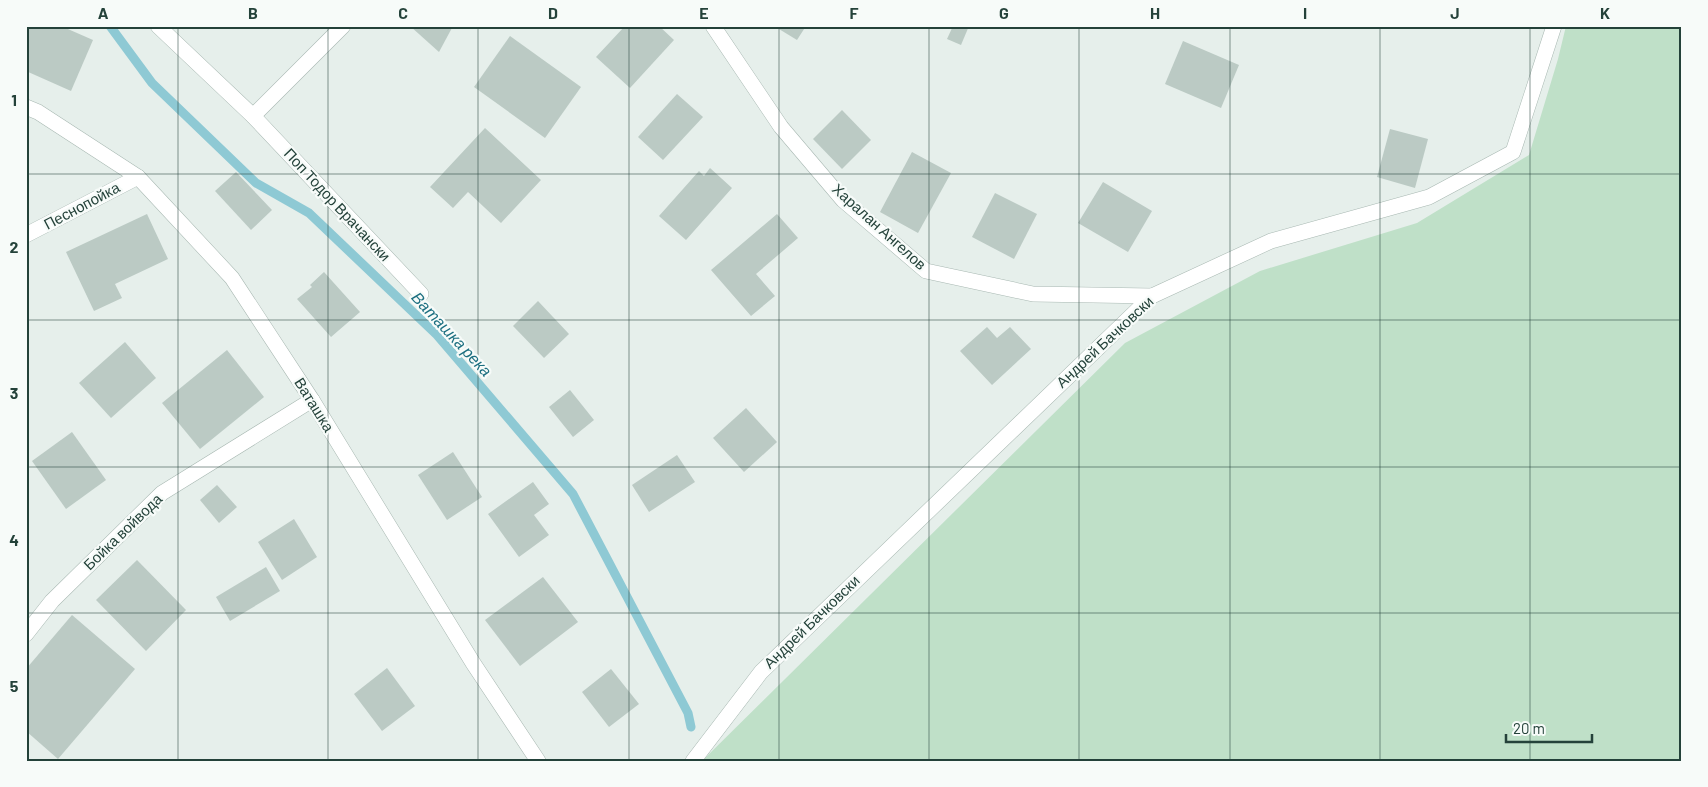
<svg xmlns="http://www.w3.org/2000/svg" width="1708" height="787" viewBox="0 0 1708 787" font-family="Barlow,sans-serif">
<rect width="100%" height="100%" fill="#e6efeb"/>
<path fill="#bfe0c8" d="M1566,26H1682V761H702L1125,343L1260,271L1417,223L1529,155L1558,59Z"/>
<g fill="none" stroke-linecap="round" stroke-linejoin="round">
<path stroke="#8ec9d4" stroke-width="9" d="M110,26L152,83L256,183L309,213L437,335L573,494L688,713L691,727"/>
</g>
<g fill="#bbcac4">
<path d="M26,26H61L93,40L71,91L26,71Z"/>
<path d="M410,26H453L439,52Z"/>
<path d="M625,26H659L674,40L630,88L596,57Z"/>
<path d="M774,26H806L797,40Z"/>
<path d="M953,26H969L961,45L947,39Z"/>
<path d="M510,36L581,87L545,138L474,87Z"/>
<path d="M1183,41L1239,65L1221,108L1165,84Z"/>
<path d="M677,94L703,117L663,160L638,137Z"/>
<path d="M842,110L871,140L842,169L813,139Z"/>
<path d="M485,128L541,180L501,223L468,192L453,208L430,187Z"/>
<path d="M1390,129L1428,139L1415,188L1377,177Z"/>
<path d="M912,152L951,173L918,233L880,212Z"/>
<path d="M710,168L732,188L686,240L659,216L699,171L704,176Z"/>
<path d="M236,172L272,210L251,230L215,191Z"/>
<path d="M1103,182L1152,211L1128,252L1078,223Z"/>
<path d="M995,193L1037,214L1014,259L972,237Z"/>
<path d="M147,214L168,259L115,284L122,298L94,311L66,252Z"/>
<path d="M777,214L798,238L756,274L775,296L751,316L711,270Z"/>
<path d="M324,272L360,312L331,337L297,299L312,287L310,285Z"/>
<path d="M538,301L569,334L544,358L513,326Z"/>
<path d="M987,327L997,338L1010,327L1031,349L992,385L960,351Z"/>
<path d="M125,342L156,378L111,418L79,383Z"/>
<path d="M227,350L264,397L200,449L162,403Z"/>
<path d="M570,390L594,420L573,437L549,407Z"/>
<path d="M746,408L777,442L744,472L713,438Z"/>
<path d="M72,432L106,480L66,509L32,461Z"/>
<path d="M453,452L482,497L447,520L418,475Z"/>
<path d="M677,455L695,482L649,512L632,485Z"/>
<path d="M533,482L549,504L534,515L549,535L519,557L488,514Z"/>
<path d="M217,485L237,507L219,523L200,500Z"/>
<path d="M294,519L317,557L282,580L258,542Z"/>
<path d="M137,560L186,610L146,651L96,600Z"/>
<path d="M266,567L280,591L230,621L216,597Z"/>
<path d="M543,577L578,622L520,666L485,620Z"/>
<path d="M72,615L135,669L58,759L26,731V669Z"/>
<path d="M387,668L415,706L382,731L354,694Z"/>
<path d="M611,669L639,704L609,727L582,692Z"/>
</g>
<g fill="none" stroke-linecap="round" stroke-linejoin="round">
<g stroke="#a8b8b2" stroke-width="16">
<g id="minor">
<path d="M158,26L253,116L421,294"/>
<path d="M713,26L781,127L843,200L926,271L1033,294L1152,296"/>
<path d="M26,107L38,112L138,177L232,278L312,400L473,663L538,761"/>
<path d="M253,116L343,26"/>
<path d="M26,235L138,177"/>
<path d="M26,634L52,601L162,493L312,400"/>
<path d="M693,761L761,672L1152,296L1271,241L1429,197L1513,152L1554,26"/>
</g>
</g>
<use href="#minor" stroke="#fff" stroke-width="15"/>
</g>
<path fill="none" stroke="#24423a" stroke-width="1" stroke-opacity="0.55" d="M178,26V761M328,26V761M478,26V761M629,26V761M779,26V761M929,26V761M1079,26V761M1230,26V761M1380,26V761M1530,26V761M26,174H1682M26,320H1682M26,467H1682M26,613H1682"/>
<g text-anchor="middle" stroke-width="4.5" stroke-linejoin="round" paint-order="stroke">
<g font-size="15" fill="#24423a" stroke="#f7fbf9">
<text transform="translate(337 205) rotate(47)" y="5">Поп Тодор Врачански</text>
<text transform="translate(82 206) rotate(-28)" y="5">Песнопойка</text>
<text transform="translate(879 227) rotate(42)" y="5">Харалан Ангелов</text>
<text transform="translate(1105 342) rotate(-43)" y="5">Андрей Бачковски</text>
<text transform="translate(314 405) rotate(58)" y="5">Ваташка</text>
<text transform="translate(123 532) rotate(-44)" y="5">Бойка войвода</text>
<text transform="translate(812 622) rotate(-44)" y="5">Андрей Бачковски</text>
</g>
<g font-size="16" font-style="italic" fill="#1c6f80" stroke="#f7fbf9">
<text transform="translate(452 334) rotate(47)" y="6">Ваташка река</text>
</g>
</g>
<rect width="1708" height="787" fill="none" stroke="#f7fbf9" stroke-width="55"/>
<path d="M1506 734v8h86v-8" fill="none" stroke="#24423a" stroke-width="2.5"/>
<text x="1513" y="734" font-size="15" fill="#24423a" stroke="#f7fbf9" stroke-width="4" paint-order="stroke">20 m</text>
<rect x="28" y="28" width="1652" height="732" fill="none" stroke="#24423a" stroke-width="2"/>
<g font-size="16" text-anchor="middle" font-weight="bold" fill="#24423a">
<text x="103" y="19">A</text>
<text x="253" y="19">B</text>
<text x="403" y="19">C</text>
<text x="553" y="19">D</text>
<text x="704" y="19">E</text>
<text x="854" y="19">F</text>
<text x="1004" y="19">G</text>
<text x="1155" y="19">H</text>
<text x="1305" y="19">I</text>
<text x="1455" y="19">J</text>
<text x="1605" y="19">K</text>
<text x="14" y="106">1</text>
<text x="14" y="253">2</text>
<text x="14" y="399">3</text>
<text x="14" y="546">4</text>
<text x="14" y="692">5</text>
</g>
</svg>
